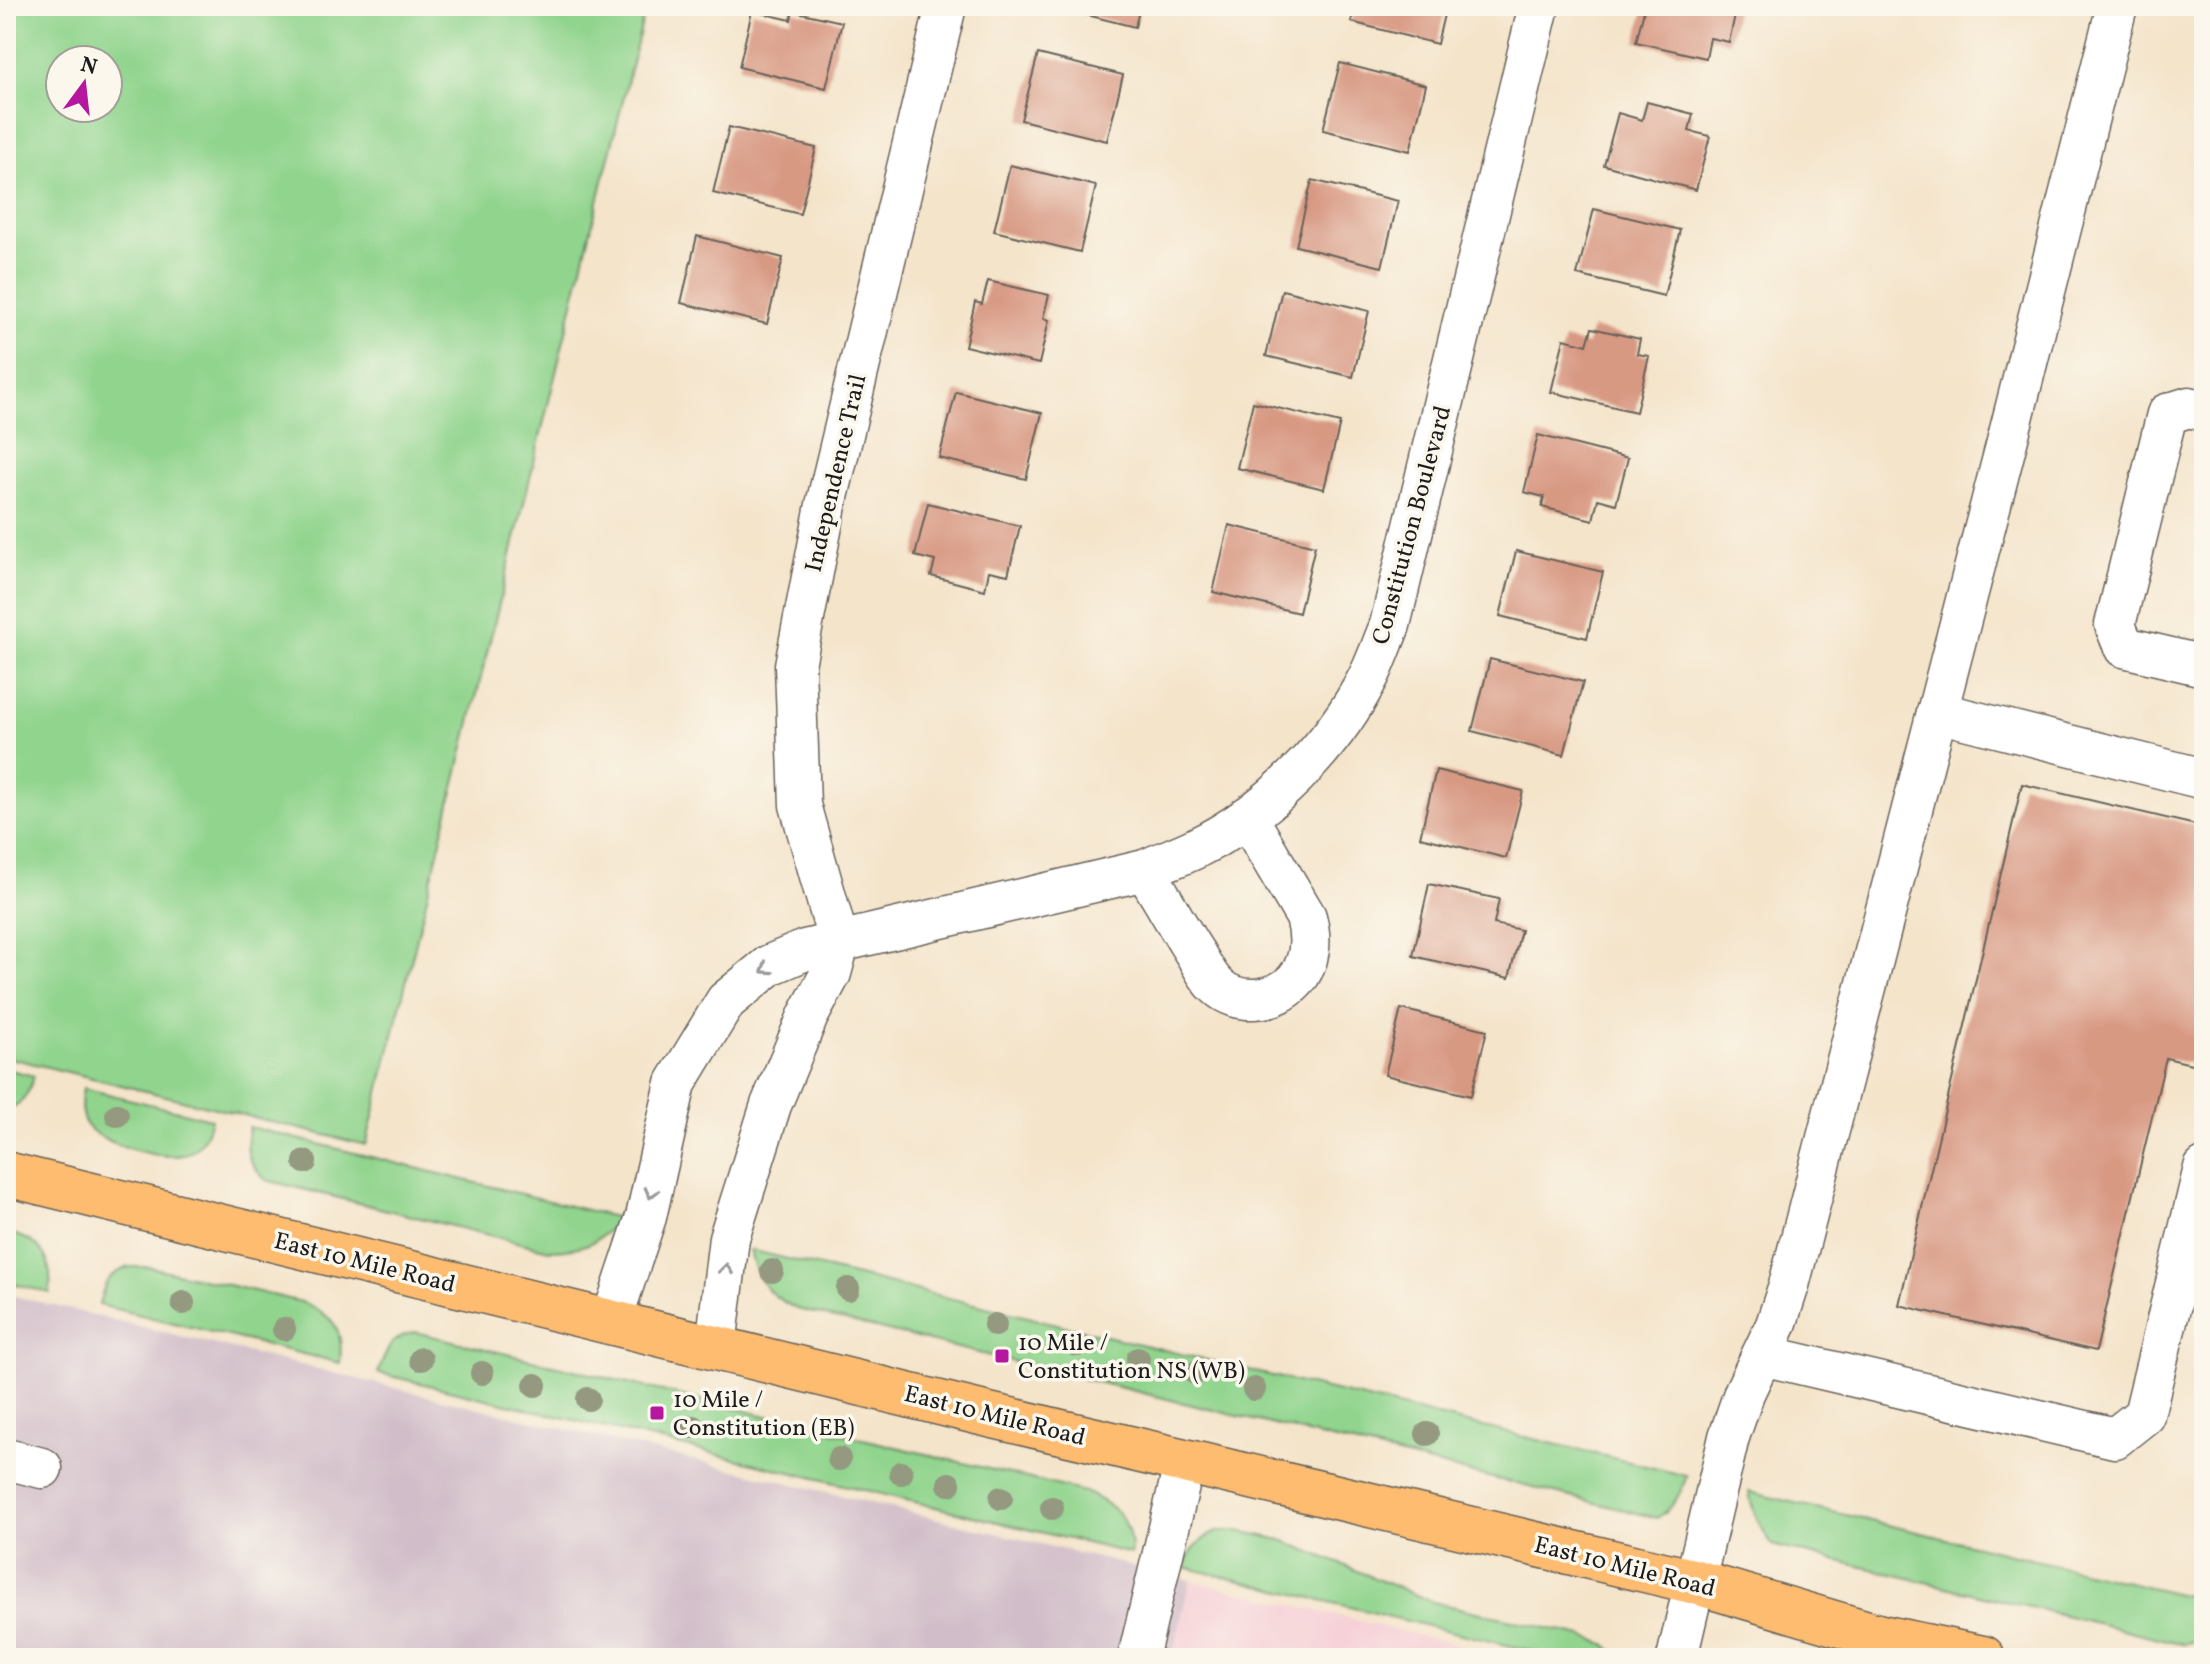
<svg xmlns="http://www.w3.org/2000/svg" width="2210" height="1664" viewBox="0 0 2210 1664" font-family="Vollkorn,serif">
<rect width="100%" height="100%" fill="#fbf7ec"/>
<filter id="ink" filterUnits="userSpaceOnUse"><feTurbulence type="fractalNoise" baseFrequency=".0125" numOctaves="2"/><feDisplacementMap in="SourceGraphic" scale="16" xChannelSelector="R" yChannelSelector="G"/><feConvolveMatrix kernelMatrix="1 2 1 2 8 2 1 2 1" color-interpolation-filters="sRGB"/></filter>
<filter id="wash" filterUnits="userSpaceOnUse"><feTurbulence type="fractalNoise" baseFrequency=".006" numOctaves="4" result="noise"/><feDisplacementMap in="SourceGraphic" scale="32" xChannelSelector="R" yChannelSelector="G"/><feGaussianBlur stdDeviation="1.8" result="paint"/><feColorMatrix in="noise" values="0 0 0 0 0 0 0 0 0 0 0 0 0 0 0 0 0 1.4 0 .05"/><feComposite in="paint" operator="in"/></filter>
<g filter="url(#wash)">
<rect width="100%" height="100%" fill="#f4e4ca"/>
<path fill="#f6cfd7" d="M1190,1580L1513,1658H1172Z"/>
<path fill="#d1bdc9" d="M6,1294L1190,1580L1172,1658H6Z"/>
<g fill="#90d48d" stroke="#567854" stroke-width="2" fill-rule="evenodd">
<path d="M6,6H646L366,1145L6,1057ZM108,60V108H60V60Z"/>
<path d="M6,1069L34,1076C29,1094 23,1103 6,1112Z"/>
<path d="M83,1088L211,1119C207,1133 202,1148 186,1154C165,1162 99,1144 86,1124C79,1113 81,1100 83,1088Z"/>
<path d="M249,1127L619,1218C598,1245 583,1249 549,1250L266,1180C247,1163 245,1151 249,1127Z"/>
<path d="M6,1232C42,1241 53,1257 50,1293L6,1282Z"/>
<path d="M750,1250L1687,1476C1680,1494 1674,1508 1657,1518L797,1309C769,1296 756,1282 750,1250Z"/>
<path d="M129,1267H150L302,1302C334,1316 344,1328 340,1363L99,1305C104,1283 107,1275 129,1267Z"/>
<path d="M415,1332L1085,1492C1116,1507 1131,1517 1131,1554L378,1373C387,1350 389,1337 415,1332Z"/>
<path d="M1749,1492L2204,1600V1634L2196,1641L2183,1644L1772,1545C1761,1527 1752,1512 1749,1492Z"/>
<path d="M1217,1531H1239L1282,1540L1433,1602L1582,1636L1605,1644L1621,1658H1560L1184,1567C1191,1549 1199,1540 1217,1531Z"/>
</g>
<g id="blocks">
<g fill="#d89983">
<path d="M1051,6H1140L1135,27Z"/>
<path d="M1355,6H1446L1437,44L1351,22Z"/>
<path d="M1645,6H1737L1729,42L1710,38L1706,58L1636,42Z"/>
<path d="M752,11L791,20L793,11L842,22L826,88L739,67Z"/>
<path d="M1038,54L1123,75L1107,141L1021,120Z"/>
<path d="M1340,63L1426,85L1410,151L1323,130Z"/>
<path d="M1647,102L1693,114L1689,131L1710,136L1696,190L1604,165L1618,113L1642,120Z"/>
<path d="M729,127L816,148L800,214L713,193Z"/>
<path d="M1010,165L1096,186L1080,252L994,231Z"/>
<path d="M1312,180L1398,201L1382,267L1296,246Z"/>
<path d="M1594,209L1680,230L1664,296L1577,275Z"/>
<path d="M697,236L783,258L767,324L681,303Z"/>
<path d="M988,281L1049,295L1043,318L1049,320L1039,364L965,346L975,302L982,304Z"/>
<path d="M1282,290L1369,311L1353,377L1266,356Z"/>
<path d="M1592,328L1640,339L1637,354L1649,356L1636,412L1551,392L1564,339L1587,345Z"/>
<path d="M956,392L1042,413L1026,479L939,458Z"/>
<path d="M1253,402L1340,423L1324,489L1237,468Z"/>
<path d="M1538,435L1628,458L1616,504L1598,499L1593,520L1542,507L1544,497L1524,492Z"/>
<path d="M928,503L1020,526L1008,575L989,571L985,590L931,576L935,561L915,556Z"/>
<path d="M1229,525L1315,546L1299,613L1213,592Z"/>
<path d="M1516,551L1603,572L1587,638L1500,616Z"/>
<path d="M1490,659L1583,682L1564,755L1472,731Z"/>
<path d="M1436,770L1523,791L1506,858L1420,837Z"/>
<path d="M2022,784L2204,827V1067L2166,1058L2096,1351L1899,1305Z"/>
<path d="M1429,884L1499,899L1494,924L1521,930L1509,978L1413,956Z"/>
<path d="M1401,1009L1487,1030L1471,1096L1385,1075Z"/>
</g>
</g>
</g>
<g filter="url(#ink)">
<use href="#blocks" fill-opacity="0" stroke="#686259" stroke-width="2"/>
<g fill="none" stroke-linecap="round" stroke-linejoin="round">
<g stroke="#686259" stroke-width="43">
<g id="minor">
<path d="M2204,411L2189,407L2167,414L2115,625L2124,647L2204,666"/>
<path d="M1937,712L2204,779"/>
<path d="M1145,870C1162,898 1178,927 1196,955C1202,965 1208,978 1217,986C1238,1006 1275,1002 1295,981C1311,963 1312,939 1306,917L1247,817"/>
<path d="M611,1322L646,1217L676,1083L726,1001L770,965L805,950L1145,870C1162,862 1180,856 1196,848C1268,813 1333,747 1369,676C1377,660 1383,642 1390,625L1539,6"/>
<path d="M716,1346L729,1238L771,1105L808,1016L831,973L839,943L800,805L795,665L826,505L946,6"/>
<path d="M1762,1355L2115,1438L2144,1415L2204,1168"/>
<path d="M6,1459L42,1468"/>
<path d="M1138,1658L1185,1461"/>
<path d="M1677,1658L1729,1437L1744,1393L1776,1325L1789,1285L2008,438L2117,6"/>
</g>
</g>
<g stroke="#686259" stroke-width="47">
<path id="major" d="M6,1174L989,1415L1696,1582L1881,1637L1983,1658"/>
</g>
<use href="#minor" stroke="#fff" stroke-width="40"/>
<use href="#major" stroke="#fdbc6f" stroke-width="44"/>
</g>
<g fill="#949980">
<circle cx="117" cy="1115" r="12"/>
<circle cx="305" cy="1162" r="12"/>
<circle cx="772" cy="1271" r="12"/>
<circle cx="848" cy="1289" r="12"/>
<circle cx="183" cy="1303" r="12"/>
<circle cx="995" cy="1325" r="12"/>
<circle cx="284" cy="1329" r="12"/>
<circle cx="1077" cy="1345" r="12"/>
<circle cx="421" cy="1359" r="12"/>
<circle cx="1138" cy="1359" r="12"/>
<circle cx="482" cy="1373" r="12"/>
<circle cx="1195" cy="1373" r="12"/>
<circle cx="535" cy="1385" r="12"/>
<circle cx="1254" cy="1389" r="12"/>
<circle cx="588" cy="1399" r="12"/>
<circle cx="693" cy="1427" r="12"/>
<circle cx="1427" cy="1434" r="12"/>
<circle cx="839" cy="1459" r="12"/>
<circle cx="901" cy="1473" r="12"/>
<circle cx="949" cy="1484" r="12"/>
<circle cx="1001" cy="1498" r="12"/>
<circle cx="1052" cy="1508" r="12"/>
</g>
<defs><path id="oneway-chevron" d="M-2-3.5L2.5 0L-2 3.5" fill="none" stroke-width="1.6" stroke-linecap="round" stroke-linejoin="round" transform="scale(2)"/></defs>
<g stroke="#999">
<use href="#oneway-chevron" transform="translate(766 969) rotate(146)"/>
<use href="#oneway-chevron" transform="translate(651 1193) rotate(103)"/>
<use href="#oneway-chevron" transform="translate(726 1269) rotate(-83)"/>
</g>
</g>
<g fill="#b5179e" stroke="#fbf7ec" stroke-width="3">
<rect x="994" y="1348" width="16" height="16" rx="4"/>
<rect x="649" y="1405" width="16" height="16" rx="4"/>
</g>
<g text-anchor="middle" stroke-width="7" stroke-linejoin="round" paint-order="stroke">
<g font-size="24" fill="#1c1c1c" stroke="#fbf7ec">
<text transform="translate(835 473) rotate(-77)" y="8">Independence Trail</text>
<text transform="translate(1411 525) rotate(-75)" y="8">Constitution Boulevard</text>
<text transform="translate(365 1262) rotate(14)" y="8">East 10 Mile Road</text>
<text transform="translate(995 1415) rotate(14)" y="8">East 10 Mile Road</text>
<text transform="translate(1625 1566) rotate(14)" y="8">East 10 Mile Road</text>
</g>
<g font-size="24" fill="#1c1c1c" stroke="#fbf7ec" text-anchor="start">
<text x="1018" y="1350">10 Mile /<tspan x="1018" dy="28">Constitution NS (WB)</tspan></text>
<text x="673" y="1407">10 Mile /<tspan x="673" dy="28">Constitution (EB)</tspan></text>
</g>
</g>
<rect width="2210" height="1664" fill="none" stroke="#fbf7ec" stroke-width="32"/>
<g transform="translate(84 84) rotate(15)"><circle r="38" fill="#fbf7ec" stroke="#a29f99" stroke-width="2"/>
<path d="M0-6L14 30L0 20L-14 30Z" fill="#b5179e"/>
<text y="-12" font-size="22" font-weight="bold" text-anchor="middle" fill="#1c1c1c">N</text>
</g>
</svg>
